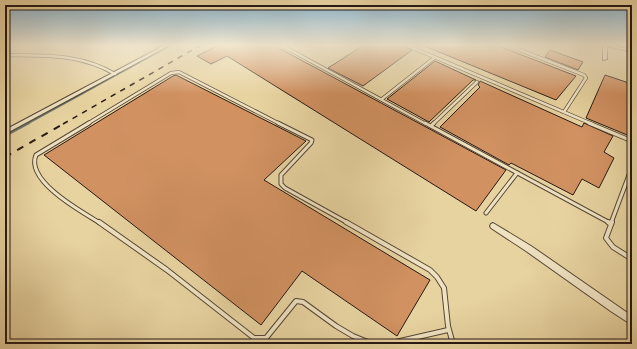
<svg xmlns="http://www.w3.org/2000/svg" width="637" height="349" viewBox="0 0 637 349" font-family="'Sorts Mill Goudy',serif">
<rect width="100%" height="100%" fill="#e7d3a0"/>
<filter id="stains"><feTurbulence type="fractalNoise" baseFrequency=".005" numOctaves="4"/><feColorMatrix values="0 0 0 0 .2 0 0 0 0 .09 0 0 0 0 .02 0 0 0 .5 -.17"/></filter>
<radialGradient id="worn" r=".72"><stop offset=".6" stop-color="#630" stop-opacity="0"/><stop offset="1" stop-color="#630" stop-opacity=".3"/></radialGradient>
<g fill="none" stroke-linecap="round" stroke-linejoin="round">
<path stroke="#6a776e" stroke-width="1.5" d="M27,124L171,45"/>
<path stroke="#6a776e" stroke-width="2" d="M5,136L29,123"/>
</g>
<g fill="#d19161" stroke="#261813">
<path d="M219,45H273L506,170L476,211L227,56L211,64L197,56Z"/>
<path d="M364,45H403L405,47L412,50L363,86L328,68Z"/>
<path d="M422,45H496L576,76L556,100Z"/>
<path d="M550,50L583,62L578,70L545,57Z"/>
<path d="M435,61L476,80H473L429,122L387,99Z"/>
<path d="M176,75L306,141L264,180L430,280L397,336L302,271L261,325L44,155L173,76Z"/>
<path d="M605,75L632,84V137L586,118Z"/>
<path d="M480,81L582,127L584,123L613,136L604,152L614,158L599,188L582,179L573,195L511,163L509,165L440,127L480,87L478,85Z"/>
</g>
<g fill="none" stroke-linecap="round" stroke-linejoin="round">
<g stroke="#564736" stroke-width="4">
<g id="service-far2">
<path d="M281,45L426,124"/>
<path d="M406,45L592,124"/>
<path d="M507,45L584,75L586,78L564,112"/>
<path d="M5,55C45,56 79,53 115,74"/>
<path d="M382,99L434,58"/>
<path d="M87,124L171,73L179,72L280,124"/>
<path d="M433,124L477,82"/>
</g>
</g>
<g stroke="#564736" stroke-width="5">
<g id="service-far1">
<path d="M89,123L36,155C25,181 82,212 100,223"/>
<path d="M278,123L312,140L311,143L281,175V184L285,188L348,223"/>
<path d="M425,123L610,223"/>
<path d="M589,123L632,141"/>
<path d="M431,126L434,123"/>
<path d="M486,213L517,173"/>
<path d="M611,223L632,167"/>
</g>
</g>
<g stroke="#564736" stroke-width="6">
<g id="service">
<path d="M99,222L167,270L254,338H266L296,301L303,302L336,326L353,336L373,344"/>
<path d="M346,222L430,270L437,277L444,288L448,326L453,344"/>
<path d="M608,222L611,224"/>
<path d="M612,222L606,238L613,247L632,259"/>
<path d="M387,344L448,330"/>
</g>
</g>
<g stroke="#564736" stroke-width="2">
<g id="minor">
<path d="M165,45H170L5,134V130Z"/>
<path d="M603,45H611L632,50V52L607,46V59L603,60Z"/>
<path d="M493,223L531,246L632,316V325L612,312L526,251L491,228L490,226L491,224Z"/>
</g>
</g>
<use href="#service-far2" stroke="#efe2c1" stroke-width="2.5"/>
<use href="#service-far1" stroke="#efe2c1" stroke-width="3"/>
<use href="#service" stroke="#efe2c1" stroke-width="4"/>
<use href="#minor" fill="#efe2c1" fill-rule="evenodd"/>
<path stroke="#261813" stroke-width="1.5" stroke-dasharray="5.5 5.5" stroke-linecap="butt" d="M63,124L201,45"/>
<path stroke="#261813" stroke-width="2" stroke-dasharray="7 7" stroke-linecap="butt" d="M5,157L65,123"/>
</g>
<linearGradient id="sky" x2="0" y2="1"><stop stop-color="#88b5d0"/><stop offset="0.48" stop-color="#f4ebd4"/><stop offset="1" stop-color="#f4ebd4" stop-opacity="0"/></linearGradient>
<rect width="637" height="94" fill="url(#sky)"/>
<rect width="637" height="349" fill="none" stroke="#e7d3a0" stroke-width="20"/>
<rect x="6" y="6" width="625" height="337" fill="none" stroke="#261813" stroke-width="2"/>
<rect x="10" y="10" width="617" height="329" fill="none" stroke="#261813"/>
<rect width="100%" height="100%" filter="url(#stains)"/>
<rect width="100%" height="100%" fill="url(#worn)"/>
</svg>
